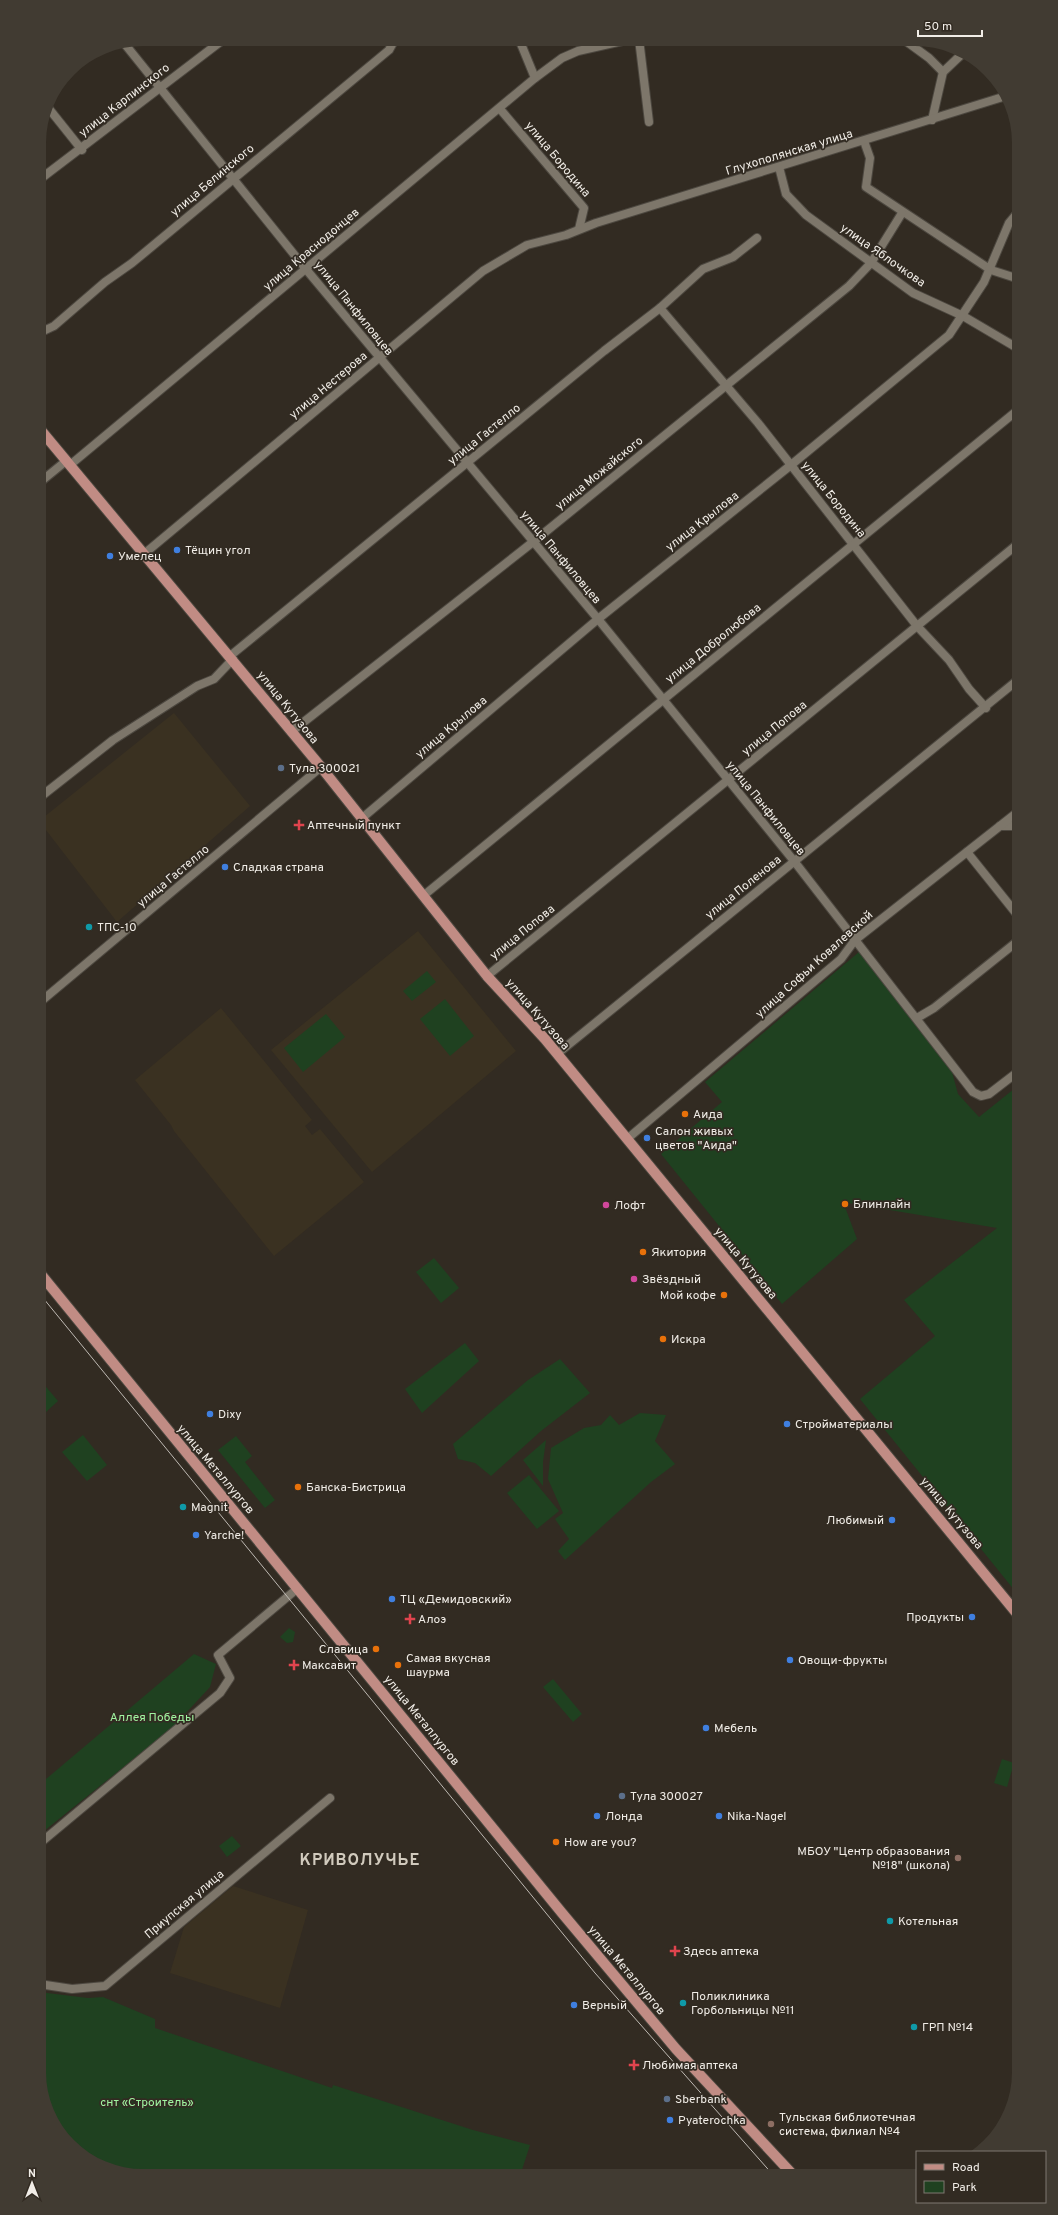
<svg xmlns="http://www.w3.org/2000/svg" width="1058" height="2215" viewBox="0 0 1058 2215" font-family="Overpass,sans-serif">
<rect width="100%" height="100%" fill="#322b22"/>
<g fill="#3a3121">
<path d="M174,713L250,806L117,922L39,821Z"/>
<path d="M418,931L516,1051L372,1172L271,1050Z"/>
<path d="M221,1008L312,1120L305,1126L312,1135L320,1129L364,1182L274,1256L174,1131L171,1125L135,1080Z"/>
<path d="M233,1886L308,1910L280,2008L170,1973L184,1927Z"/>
</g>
<g fill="#1f4120">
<path d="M859,952L952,1072L958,1094L979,1117L1019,1085V1596L860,1399L935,1336L904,1300L997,1228L848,1203L845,1207L857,1239L782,1304L661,1154L722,1102L705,1082Z"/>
<path d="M427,971L436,982L412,1001L403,991Z"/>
<path d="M445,999L474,1036L450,1056L420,1019Z"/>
<path d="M326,1014L345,1037L303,1072L284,1048Z"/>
<path d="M434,1258L459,1288L441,1303L416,1272Z"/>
<path d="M465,1343L479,1361L422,1413L405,1389Z"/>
<path d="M560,1359L590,1393L541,1431L491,1476L475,1463L458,1459L453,1444L528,1380Z"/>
<path d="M42,1382L58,1401L46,1412L39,1403V1385Z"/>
<path d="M640,1413L666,1415L655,1441L675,1464L651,1482L565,1560L558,1551L569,1539L555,1519L563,1513L548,1479L551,1448L584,1428L601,1425L610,1415L619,1425Z"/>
<path d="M83,1435L107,1465L87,1481L62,1452Z"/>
<path d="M236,1436L252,1456L245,1462L275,1500L265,1508L218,1450Z"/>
<path d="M546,1440L543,1462V1486L523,1460Z"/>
<path d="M529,1475L559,1511L537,1529L507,1493Z"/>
<path d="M289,1628L295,1632L293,1642L287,1643L280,1637Z"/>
<path d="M194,1654L216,1664L210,1687L172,1728L39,1835V1785Z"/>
<path d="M553,1679L582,1714L573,1722L543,1687Z"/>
<path d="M1002,1759L1014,1763L1007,1787L994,1783Z"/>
<path d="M232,1836L241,1846L227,1857L219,1846Z"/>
<path d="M39,1992L88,1998L103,1997L155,2019V2028L161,2030L332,2088L333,2085L473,2130L530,2145L520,2176H136L80,2155L47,2112L39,2072Z"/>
</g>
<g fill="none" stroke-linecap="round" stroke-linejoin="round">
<g stroke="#4d4840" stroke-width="10">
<g id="minor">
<path d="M639,39L649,122"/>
<path d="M903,39L929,58L943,72"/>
<path d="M124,43L305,268L598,619L794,861L973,1092L981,1096L989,1094L1019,1071"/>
<path d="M535,78L562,58L578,51L631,39"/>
<path d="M46,105L82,150"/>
<path d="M500,109L584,208L579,229"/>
<path d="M932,120L943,72L962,54"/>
<path d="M864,141L870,158L866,187L991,270L1019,279"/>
<path d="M779,167L786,194L806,215L913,293L963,316L1019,349"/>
<path d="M39,180L224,39"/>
<path d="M660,308L758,423L917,626L949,660L969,689L986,708"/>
<path d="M39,333L54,326L105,282L132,263L389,50L395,39"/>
<path d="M70,465L535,78L519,39"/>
<path d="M39,483L66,461"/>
<path d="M144,554L483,271L527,245L566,235L596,223L1006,96"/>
<path d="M230,656L604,351L660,308L703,269L733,257L757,238"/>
<path d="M291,732L533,542L849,286L871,263L902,213"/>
<path d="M39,798L113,740L197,686L214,679L233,659"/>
<path d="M361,819L598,619L791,465L949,335L984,282L1009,223L1019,211"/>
<path d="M1000,826H1019"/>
<path d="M967,852L1019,917"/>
<path d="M423,896L1019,409"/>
<path d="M487,976L1019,543"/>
<path d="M39,1003L321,767"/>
<path d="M917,1018L934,1008L1019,940"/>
<path d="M557,1054L1019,679"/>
<path d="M627,1139L841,959L855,940L1019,811"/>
<path d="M39,1844L220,1693L230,1678L218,1655L298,1588"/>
<path d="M39,1984L72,1989L105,1986L330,1798"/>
</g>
</g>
<g stroke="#4d4840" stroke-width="12">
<g id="major">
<path d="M39,428L321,767L487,976L545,1039L1019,1616"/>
<path d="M39,1272L562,1913L676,2049L794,2176"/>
</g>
</g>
<use href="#minor" stroke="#7d766a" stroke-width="8"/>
<use href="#major" stroke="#c18c84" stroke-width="10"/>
<path stroke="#beb9b3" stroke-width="1" d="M39,1293L595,1973L774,2176"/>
</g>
<g fill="#3f7fe0" stroke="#322b22" stroke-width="1.5">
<circle cx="177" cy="550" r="4"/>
<circle cx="110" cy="556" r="4"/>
<circle cx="225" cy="867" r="4"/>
<circle cx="647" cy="1138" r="4"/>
<circle cx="210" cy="1414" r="4"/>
<circle cx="787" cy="1424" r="4"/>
<circle cx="892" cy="1520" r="4"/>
<circle cx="196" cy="1535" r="4"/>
<circle cx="392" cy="1599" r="4"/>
<circle cx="972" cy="1617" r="4"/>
<circle cx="790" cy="1660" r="4"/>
<circle cx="706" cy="1728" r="4"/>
<circle cx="597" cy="1816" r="4"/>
<circle cx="719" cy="1816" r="4"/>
<circle cx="574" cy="2005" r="4"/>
<circle cx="670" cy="2120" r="4"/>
</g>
<g fill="#5c6f8a" stroke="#322b22" stroke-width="1.5">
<circle cx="281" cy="768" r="4"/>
<circle cx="622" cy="1796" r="4"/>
<circle cx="667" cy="2099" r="4"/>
</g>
<g fill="#e0444e" stroke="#322b22" stroke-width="1.5">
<path d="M297 819h4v4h4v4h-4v4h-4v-4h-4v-4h4z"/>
<path d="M408 1613h4v4h4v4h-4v4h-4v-4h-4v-4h4z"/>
<path d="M292 1659h4v4h4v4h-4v4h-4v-4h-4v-4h4z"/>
<path d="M673 1945h4v4h4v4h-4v4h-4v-4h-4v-4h4z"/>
<path d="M632 2059h4v4h4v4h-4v4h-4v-4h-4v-4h4z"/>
</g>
<g fill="#0f9aa8" stroke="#322b22" stroke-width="1.5">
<circle cx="89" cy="927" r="4"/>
<circle cx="183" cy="1507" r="4"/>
<circle cx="890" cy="1921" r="4"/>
<circle cx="683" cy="2003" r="4"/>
<circle cx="914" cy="2027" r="4"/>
</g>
<g fill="#e8710a" stroke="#322b22" stroke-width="1.5">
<circle cx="685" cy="1114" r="4"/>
<circle cx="845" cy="1204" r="4"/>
<circle cx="643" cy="1252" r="4"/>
<circle cx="724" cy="1295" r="4"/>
<circle cx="663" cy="1339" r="4"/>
<circle cx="298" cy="1487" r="4"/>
<circle cx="376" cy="1649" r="4"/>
<circle cx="398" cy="1665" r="4"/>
<circle cx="556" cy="1842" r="4"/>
</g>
<g fill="#d1479c" stroke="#322b22" stroke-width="1.5">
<circle cx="606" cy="1205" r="4"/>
<circle cx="634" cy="1279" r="4"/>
</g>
<g fill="#8d6e63" stroke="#322b22" stroke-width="1.5">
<circle cx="958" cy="1858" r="4"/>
<circle cx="771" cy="2124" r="4"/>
</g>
<g text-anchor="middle" stroke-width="3.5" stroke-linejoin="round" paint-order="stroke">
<g font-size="12" fill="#f1ede7" stroke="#322b22">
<text transform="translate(124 100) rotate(-38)" y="4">улица Карпинского</text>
<text transform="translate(789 152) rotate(-17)" y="4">Глухополянская улица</text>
<text transform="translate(558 159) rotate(50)" y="4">улица Бородина</text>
<text transform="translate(212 180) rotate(-40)" y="4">улица Белинского</text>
<text transform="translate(311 249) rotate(-40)" y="4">улица Краснодонцев</text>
<text transform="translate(883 255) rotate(35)" y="4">улица Яблочкова</text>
<text transform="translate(354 308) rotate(51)" y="4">улица Панфиловцев</text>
<text transform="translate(328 385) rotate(-40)" y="4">улица Нестерова</text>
<text transform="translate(484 434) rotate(-39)" y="4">улица Гастелло</text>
<text transform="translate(599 473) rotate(-39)" y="4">улица Можайского</text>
<text transform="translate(834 499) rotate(51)" y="4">улица Бородина</text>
<text transform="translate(702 521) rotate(-38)" y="4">улица Крылова</text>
<text transform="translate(561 557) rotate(50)" y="4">улица Панфиловцев</text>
<text transform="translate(713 643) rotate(-39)" y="4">улица Добролюбова</text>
<text transform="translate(288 707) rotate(51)" y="4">улица Кутузова</text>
<text transform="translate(451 727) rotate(-40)" y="4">улица Крылова</text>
<text transform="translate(774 728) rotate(-39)" y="4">улица Попова</text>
<text transform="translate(766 808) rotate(51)" y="4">улица Панфиловцев</text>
<text transform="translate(173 876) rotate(-40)" y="4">улица Гастелло</text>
<text transform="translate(743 887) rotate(-39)" y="4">улица Поленова</text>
<text transform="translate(522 932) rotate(-39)" y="4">улица Попова</text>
<text transform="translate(814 964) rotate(-42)" y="4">улица Софьи Ковалевской</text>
<text transform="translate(538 1014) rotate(49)" y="4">улица Кутузова</text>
<text transform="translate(746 1263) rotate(50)" y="4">улица Кутузова</text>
<text transform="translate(216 1469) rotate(50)" y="4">улица Металлургов</text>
<text transform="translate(952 1513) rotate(50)" y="4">улица Кутузова</text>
<text transform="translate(422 1720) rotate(51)" y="4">улица Металлургов</text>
<text transform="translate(184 1904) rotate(-40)" y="4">Приупская улица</text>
<text transform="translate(627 1970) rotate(50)" y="4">улица Металлургов</text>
</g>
<g font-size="12" fill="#f1ede7" stroke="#322b22" text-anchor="start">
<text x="185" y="554">Тёщин угол</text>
<text x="118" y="560">Умелец</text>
<text x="289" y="772">Тула 300021</text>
<text x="307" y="829">Аптечный пункт</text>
<text x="233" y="871">Сладкая страна</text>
<text x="97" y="931">ТПС-10</text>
<text x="693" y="1118">Аида</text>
<text x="655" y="1135">Салон живых<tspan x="655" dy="14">цветов "Аида"</tspan></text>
<text x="853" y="1208">Блинлайн</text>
<text x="614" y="1209">Лофт</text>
<text x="651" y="1256">Якитория</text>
<text x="642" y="1283">Звёздный</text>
<text x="716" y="1299" text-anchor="end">Мой кофе</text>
<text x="671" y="1343">Искра</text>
<text x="218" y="1418">Dixy</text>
<text x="795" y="1428">Стройматериалы</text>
<text x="306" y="1491">Банска-Бистрица</text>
<text x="191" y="1511">Magnit</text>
<text x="884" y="1524" text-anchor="end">Любимый</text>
<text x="204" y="1539">Yarche!</text>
<text x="400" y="1603">ТЦ «Демидовский»</text>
<text x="964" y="1621" text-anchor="end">Продукты</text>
<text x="418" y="1623">Алоэ</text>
<text x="368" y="1653" text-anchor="end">Славица</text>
<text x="406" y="1662">Самая вкусная<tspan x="406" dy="14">шаурма</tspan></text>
<text x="798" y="1664">Овощи-фрукты</text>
<text x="302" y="1669">Максавит</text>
<text x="714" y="1732">Мебель</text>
<text x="630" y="1800">Тула 300027</text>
<text x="605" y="1820">Лонда</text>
<text x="727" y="1820">Nika-Nagel</text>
<text x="564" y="1846">How are you?</text>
<text x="950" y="1855" text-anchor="end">МБОУ "Центр образования<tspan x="950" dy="14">№18" (школа)</tspan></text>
<text x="898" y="1925">Котельная</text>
<text x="683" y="1955">Здесь аптека</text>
<text x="691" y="2000">Поликлиника<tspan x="691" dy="14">Горбольницы №11</tspan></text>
<text x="582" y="2009">Верный</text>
<text x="922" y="2031">ГРП №14</text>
<text x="642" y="2069">Любимая аптека</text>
<text x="675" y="2103">Sberbank</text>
<text x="779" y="2121">Тульская библиотечная<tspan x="779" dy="14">система, филиал №4</tspan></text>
<text x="678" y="2124">Pyaterochka</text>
</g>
<g font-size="12" fill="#a0f4a0" stroke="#322b22">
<text x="152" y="1721">Аллея Победы</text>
<text x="147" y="2106">снт «Строитель»</text>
</g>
<g font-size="16" font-weight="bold" letter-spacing="1" fill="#d1cabd" stroke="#322b22">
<text x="360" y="1865">КРИВОЛУЧЬЕ</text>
</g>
</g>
<path d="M0 0H1058V2215H0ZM143 46H915A97 97 0 0 1 1012 143V2072A97 97 0 0 1 915 2169H143A97 97 0 0 1 46 2072V143A97 97 0 0 1 143 46Z" fill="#413b32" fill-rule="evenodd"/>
<rect x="916" y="2151" width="130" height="52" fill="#322b22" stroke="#7e7971"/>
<rect x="924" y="2164" width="20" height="6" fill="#c18c84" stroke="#7e7971"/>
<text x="952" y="2171" font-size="12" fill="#f1ede7">Road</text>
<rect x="924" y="2181" width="20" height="12" fill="#1f4120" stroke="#7e7971"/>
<text x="952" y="2191" font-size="12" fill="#f1ede7">Park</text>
<g transform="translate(32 2183)" stroke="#322b22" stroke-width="3" paint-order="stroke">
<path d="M0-3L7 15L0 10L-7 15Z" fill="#f1ede7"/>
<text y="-6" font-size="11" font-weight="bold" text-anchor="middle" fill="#f1ede7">N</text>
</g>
<path d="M918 30v6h64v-6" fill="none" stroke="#f1ede7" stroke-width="2"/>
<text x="924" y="30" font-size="12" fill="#f1ede7" stroke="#322b22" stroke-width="3" paint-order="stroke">50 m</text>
</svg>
